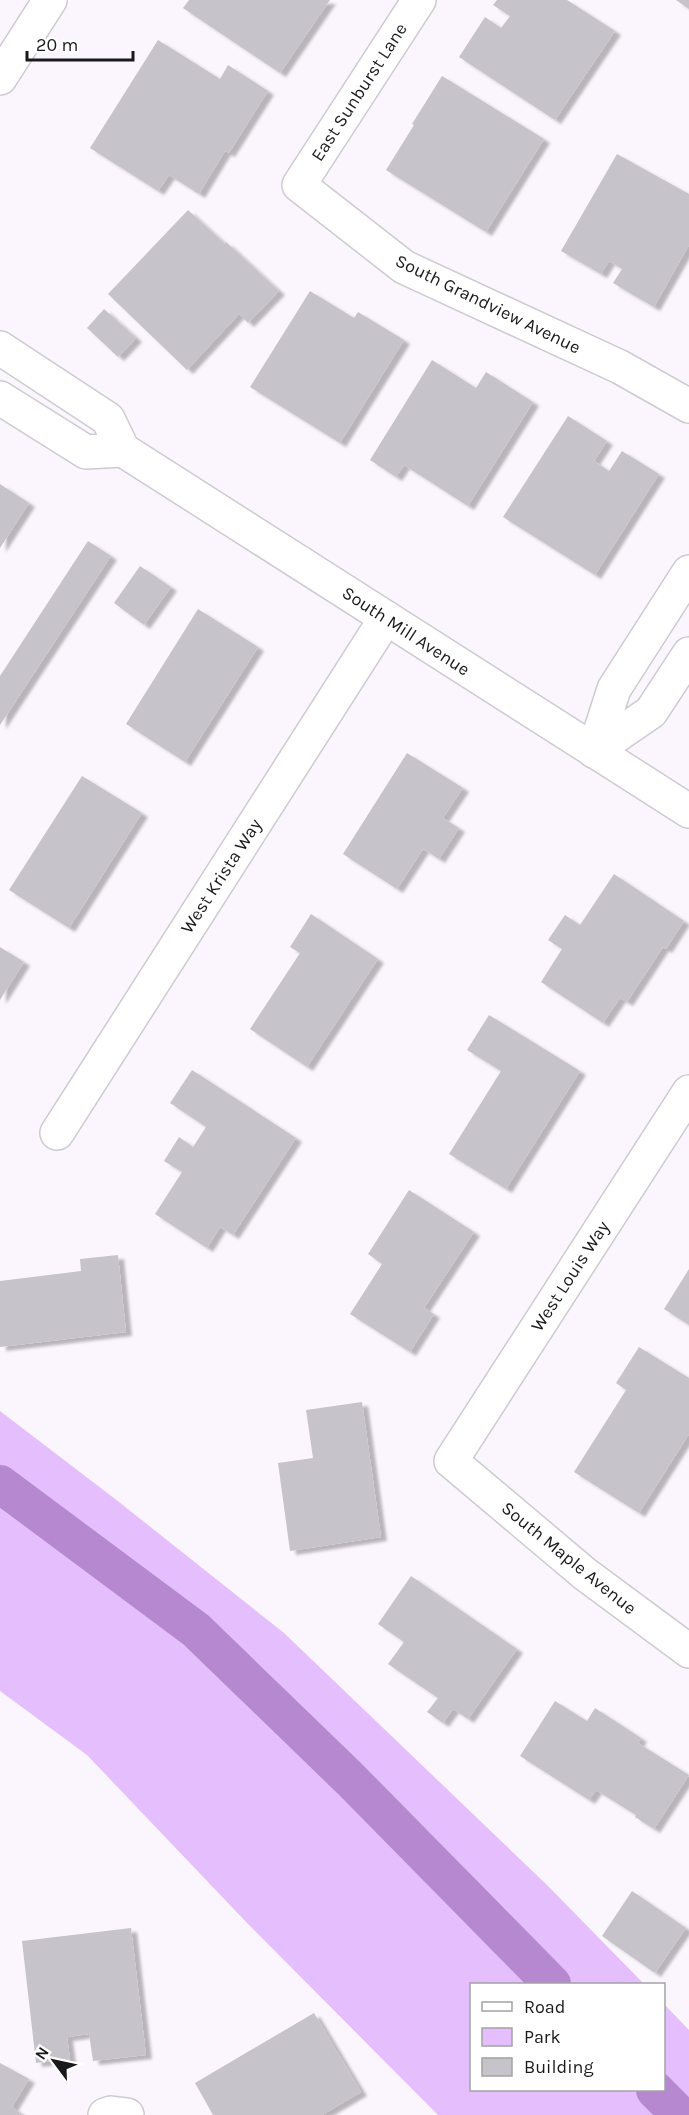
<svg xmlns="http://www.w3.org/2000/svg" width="689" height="2115" viewBox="0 0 689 2115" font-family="Karla,sans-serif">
<defs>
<filter id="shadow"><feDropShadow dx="6" dy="4" stdDeviation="1.5" flood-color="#0004"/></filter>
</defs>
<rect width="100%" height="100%" fill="#fbf6fe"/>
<path fill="#e5befd" d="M0,1411L119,1502L284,1633L547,1885L644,1984H472V2090H664V2004L689,2030V2115H438L249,1925L87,1755L0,1691Z"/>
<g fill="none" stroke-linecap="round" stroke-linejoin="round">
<g stroke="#b588cf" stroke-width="38">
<path d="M0,1484L196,1630L350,1779L552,1984"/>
<path d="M655,2090L680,2115"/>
</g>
</g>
<g fill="#c7c3ca" filter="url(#shadow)">
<path d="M189,0H330L280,73L183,8Z"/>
<path d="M497,0H567L615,31L555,120L459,57L485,17L501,28L510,16L493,5Z"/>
<path d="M676,0H689V9Z"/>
<path d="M158,40L220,79L228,65L268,91L229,153L225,151L199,194L169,175L158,191L90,148Z"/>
<path d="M442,76L544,139L486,232L386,170L414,125L412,124Z"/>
<path d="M617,154L689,194V245L654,307L613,283L622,269L609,261L601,274L561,251Z"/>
<path d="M188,210L225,244L226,242L279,291L248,323L239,314L187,370L108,294Z"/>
<path d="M310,291L354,318L358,312L404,340L340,443L250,387Z"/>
<path d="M104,309L136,338L118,357L87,328Z"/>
<path d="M432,360L476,388L486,372L533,402L468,506L404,465L396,477L370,460Z"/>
<path d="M568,416L607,441L594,461L609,471L622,451L659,474L595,575L503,517Z"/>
<path d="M0,484L29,503L0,548Z"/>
<path d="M88,541L111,556L0,725V676Z"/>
<path d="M140,566L171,587L144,625L114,603Z"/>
<path d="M198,609L258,647L185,762L126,724Z"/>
<path d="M407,753L463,788L443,818L459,828L439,859L423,849L397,889L343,854Z"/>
<path d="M82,776L142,813L69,928L9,890Z"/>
<path d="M614,874L684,921L666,949L663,947L627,1002L620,998L603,1023L541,982L562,949L548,940L565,915L580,925Z"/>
<path d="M311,914L378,959L307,1067L250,1029L300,953L290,947Z"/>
<path d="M0,947L24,962L0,1000Z"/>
<path d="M489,1015L580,1071L506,1189L449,1154L501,1071L467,1050Z"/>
<path d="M192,1070L296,1138L233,1235L220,1227L207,1248L155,1214L182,1172L164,1161L179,1137L193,1147L206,1127L170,1103Z"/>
<path d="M409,1190L474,1232L424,1308L434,1314L410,1352L350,1314L382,1264L368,1254Z"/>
<path d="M118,1255L126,1332L0,1347V1281L81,1271L80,1259Z"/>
<path d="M689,1269V1325L664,1309Z"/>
<path d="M639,1347L689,1378V1434L639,1513L574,1472L626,1390L616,1383Z"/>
<path d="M362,1402L381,1537L290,1551L278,1463L313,1458L306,1410Z"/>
<path d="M411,1576L517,1649L468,1719L453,1709L443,1723L427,1712L438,1698L388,1664L404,1642L378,1624Z"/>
<path d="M555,1701L587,1721L595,1708L641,1738L638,1743L689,1775L654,1829L635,1817L636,1815L596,1790L589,1800L520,1756Z"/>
<path d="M632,1891L686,1928L655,1973L602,1936Z"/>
<path d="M131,1928L146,2055L93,2061L89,2034L67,2037L70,2059L36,2063L22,1941Z"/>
<path d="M314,2013L361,2092L322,2115H213L195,2083Z"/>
<path d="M0,2063L29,2079L12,2107L20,2113L19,2115H0Z"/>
</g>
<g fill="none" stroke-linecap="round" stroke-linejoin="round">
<g stroke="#cecad1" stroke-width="36">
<g id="minor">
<path d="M419,0L299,185L404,267L620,367L689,406"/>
<path d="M0,348L108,419L123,450L689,811"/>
<path d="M0,398L86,452L123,450"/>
<path d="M594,751L614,689L689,572"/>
<path d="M594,751L651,712L689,654"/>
<path d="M689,1092L451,1461L585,1574L689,1651"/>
<path d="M57,1133L386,618"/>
<path d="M105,2115L111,2113L127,2115"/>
</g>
</g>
<g stroke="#cecad1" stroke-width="36">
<path id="major" d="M0,78L50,0"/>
</g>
<use href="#minor" stroke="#fff" stroke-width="33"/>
<use href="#major" stroke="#fff" stroke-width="33"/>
</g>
<g text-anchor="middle" stroke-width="4.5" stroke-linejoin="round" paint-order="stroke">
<g font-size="18" fill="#1a191c" stroke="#fff">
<text transform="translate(359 92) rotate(-57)" y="6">East Sunburst Lane</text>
<text transform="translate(488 304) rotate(26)" y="6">South Grandview Avenue</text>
<text transform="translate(406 631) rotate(33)" y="6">South Mill Avenue</text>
<text transform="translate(221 876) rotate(-57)" y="6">West Krista Way</text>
<text transform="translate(570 1276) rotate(-57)" y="6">West Louis Way</text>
<text transform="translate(569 1558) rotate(39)" y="6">South Maple Avenue</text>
</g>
</g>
<rect x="470" y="1983" width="195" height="108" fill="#ffffff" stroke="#a3a3a4" stroke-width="1.5"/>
<rect x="482" y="2002" width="30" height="9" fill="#ffffff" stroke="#a3a3a4" stroke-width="1.5"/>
<text x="524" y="2013" font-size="18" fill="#1a191c">Road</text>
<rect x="482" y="2028" width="30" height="18" fill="#e5befd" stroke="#a3a3a4" stroke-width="1.5"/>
<text x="524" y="2043" font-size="18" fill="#1a191c">Park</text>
<rect x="482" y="2058" width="30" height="18" fill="#c7c3ca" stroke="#a3a3a4" stroke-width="1.5"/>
<text x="524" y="2073" font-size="18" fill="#1a191c">Building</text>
<g transform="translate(54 2061) rotate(303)" stroke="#ffffff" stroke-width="4.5" paint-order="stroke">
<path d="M0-4.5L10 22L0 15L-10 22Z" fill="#1a191c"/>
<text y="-9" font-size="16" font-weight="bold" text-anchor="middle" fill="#1a191c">N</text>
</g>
<path d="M27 51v9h106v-9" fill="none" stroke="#1a191c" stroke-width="3"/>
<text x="36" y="51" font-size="18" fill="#1a191c" stroke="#ffffff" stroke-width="4.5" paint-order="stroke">20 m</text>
</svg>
